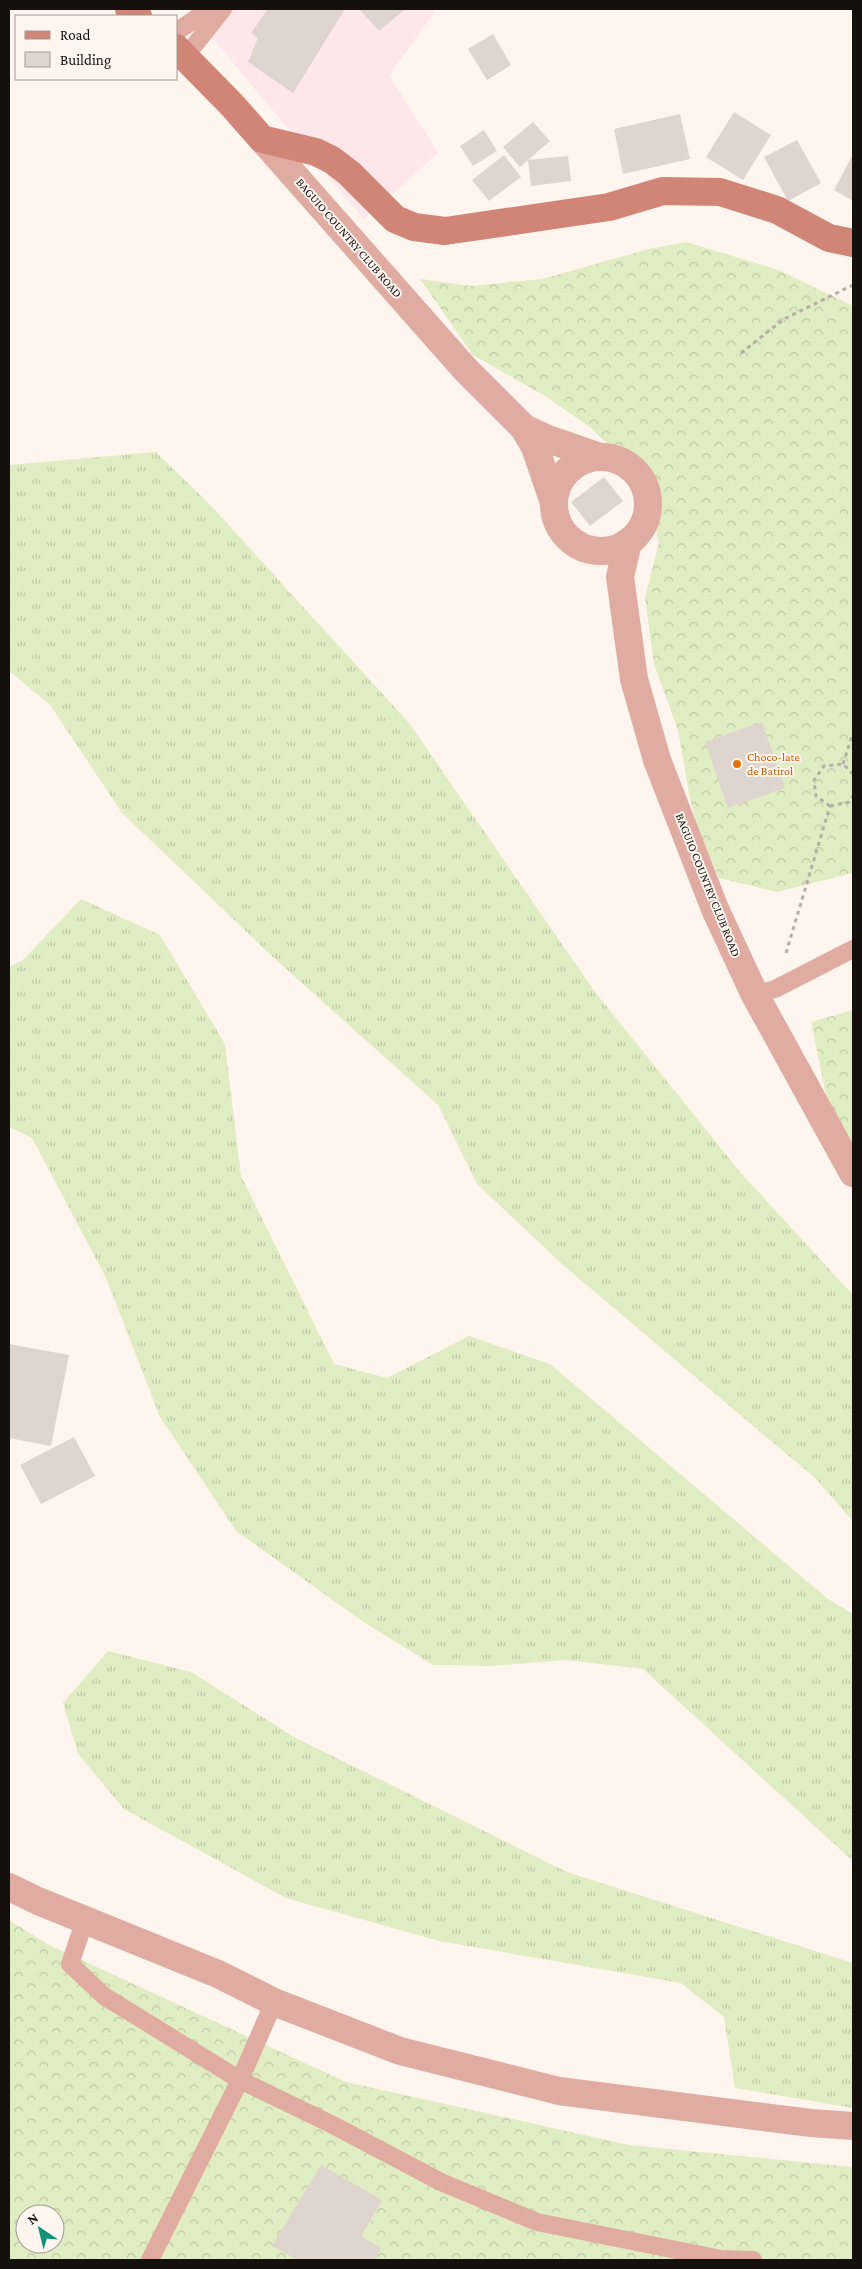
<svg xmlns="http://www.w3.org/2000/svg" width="862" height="2269" viewBox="0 0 862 2269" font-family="'Crimson Pro',serif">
<defs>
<pattern id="grass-tufts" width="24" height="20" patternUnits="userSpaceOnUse" patternTransform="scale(1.25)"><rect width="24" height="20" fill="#e0ecc2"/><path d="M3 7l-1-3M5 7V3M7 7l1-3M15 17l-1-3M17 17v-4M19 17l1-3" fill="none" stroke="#bfc9a6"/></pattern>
<pattern id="forest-crowns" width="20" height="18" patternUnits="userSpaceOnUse" patternTransform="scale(1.25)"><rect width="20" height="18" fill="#e0ecc2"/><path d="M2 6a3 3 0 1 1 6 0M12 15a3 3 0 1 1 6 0" fill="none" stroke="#bfc9a6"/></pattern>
</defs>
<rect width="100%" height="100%" fill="#fff5ef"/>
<path fill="#fde7ea" d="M188,9H437L389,75L438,153L364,219Z"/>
<g fill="url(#grass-tufts)">
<path d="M156,452L214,509L409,723L595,992L740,1172L853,1295V1521L815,1478L563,1265L477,1184L438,1105L274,958L122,813L50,705L9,671V465Z"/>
<path d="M81,899L160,935L225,1044L241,1176L334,1364L387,1378L469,1336L550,1364L828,1599L853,1614V1861L643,1669L566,1660L491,1666L433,1665L362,1621L236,1531L160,1417L106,1278L32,1138L9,1127V967L23,960Z"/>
<path d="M108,1651L191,1672L294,1737L567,1872L853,1963V2108L735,2088L724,2017L681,1983L439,1941L286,1898L124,1809L78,1754L63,1703Z"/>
</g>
<g fill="url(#forest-crowns)" fill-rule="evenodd">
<path d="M686,242L779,270L853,306V873L777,892L719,878L698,830L690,799L678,730L654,664L645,598L659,542L643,479L591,428L545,396L473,355L420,279L471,286L542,279L649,249Z"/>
<path d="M853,1010V1144L827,1100L811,1022Z"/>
<path d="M9,1920L49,1945L346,2082L629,2145L853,2167V2260H9ZM25,2214H55V2244H25Z"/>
</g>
<g fill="#dfd5cf">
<path d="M268,9H345L293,93L248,62L258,38L251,33Z"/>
<path d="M359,9H403L404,10L379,31Z"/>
<path d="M493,34L511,65L487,80L468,49Z"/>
<path d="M734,112L771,135L743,180L706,157Z"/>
<path d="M680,114L690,159L623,174L614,129Z"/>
<path d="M533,122L550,141L520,167L503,147Z"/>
<path d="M484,130L497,151L473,166L460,146Z"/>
<path d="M797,140L821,183L788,201L764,157Z"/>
<path d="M853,154V201L834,190Z"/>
<path d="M504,155L521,177L489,201L472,180Z"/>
<path d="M568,156L571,181L531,186L528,160Z"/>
<path d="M604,477L623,501L590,526L571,502Z"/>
<path d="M762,722L785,788L728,808L705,742Z"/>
<path d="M9,1344L69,1355L51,1446L9,1438Z"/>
<path d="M74,1437L95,1476L41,1504L20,1465Z"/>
<path d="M321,2165L382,2200L361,2236L381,2248L374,2260H297L272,2246Z"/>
</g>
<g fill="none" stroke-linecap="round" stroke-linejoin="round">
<g stroke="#b6aeaa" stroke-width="3" stroke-dasharray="4 4" stroke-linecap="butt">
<path d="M741,353L784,319L853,285"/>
<path d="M843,764L853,733"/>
<path d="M830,806L816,796L814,780L824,766L843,764L853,774"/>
<path d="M830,806L849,802L853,796"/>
<path d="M786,953L830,806"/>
</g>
<g stroke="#e0aba1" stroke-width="18">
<path d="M176,32L210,9"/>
<path d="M185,57L223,9"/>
<path d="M755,995L775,989L853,949"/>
<path d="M85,1920L70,1964L104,1996L240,2080L333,2125L441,2182L537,2222L721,2259L753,2260"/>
<path d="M150,2260L240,2080L274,2002"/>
</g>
<path stroke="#e0aba1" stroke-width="28" d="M9,1887L38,1901L218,1974L274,2002L400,2051L559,2091L811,2123L853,2126"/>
<g stroke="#e0aba1" stroke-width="28">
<path d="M262,139L465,369L524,428L535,447L553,500"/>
<path d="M524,428L545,438L600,457"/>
<circle cx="601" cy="504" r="47"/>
<path d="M628,542L620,577L634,679L657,760L715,909L755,995L853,1173"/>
</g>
<g stroke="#d18577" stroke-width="28">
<path d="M129,9L138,16"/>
<path d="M176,48L232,105L262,139L316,152L332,160L349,173L395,219L414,227L445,231L609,207L663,191L720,192L777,210L829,238L853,243"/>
</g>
</g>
<circle fill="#e8710a" stroke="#fff5ef" stroke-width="2" cx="737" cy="764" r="5"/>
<g text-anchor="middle" stroke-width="4" stroke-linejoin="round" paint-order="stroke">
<g font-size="12" fill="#13100e" stroke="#fff5ef">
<text transform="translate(349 238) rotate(49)" y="4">BAGUIO COUNTRY CLUB ROAD</text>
<text transform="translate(708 885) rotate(68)" y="4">BAGUIO COUNTRY CLUB ROAD</text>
</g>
<g font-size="12" fill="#c56008" stroke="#fff5ef" text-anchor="start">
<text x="747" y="761">Choco-late<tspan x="747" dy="14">de Batirol</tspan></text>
</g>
</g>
<rect width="862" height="2269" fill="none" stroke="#13100e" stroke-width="20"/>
<rect x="15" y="15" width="162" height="65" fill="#fff5ef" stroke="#a19995"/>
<rect x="25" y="31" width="25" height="8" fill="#d18577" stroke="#a19995"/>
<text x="60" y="40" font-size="15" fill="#13100e">Road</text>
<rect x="25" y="52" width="25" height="15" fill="#dfd5cf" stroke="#a19995"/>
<text x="60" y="65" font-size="15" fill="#13100e">Building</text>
<g transform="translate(40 2229) rotate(325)"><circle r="24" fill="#fff5ef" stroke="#a19995"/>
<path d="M0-4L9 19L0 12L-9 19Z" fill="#149279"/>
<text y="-8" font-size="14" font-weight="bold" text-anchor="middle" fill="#13100e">N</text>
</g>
</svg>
